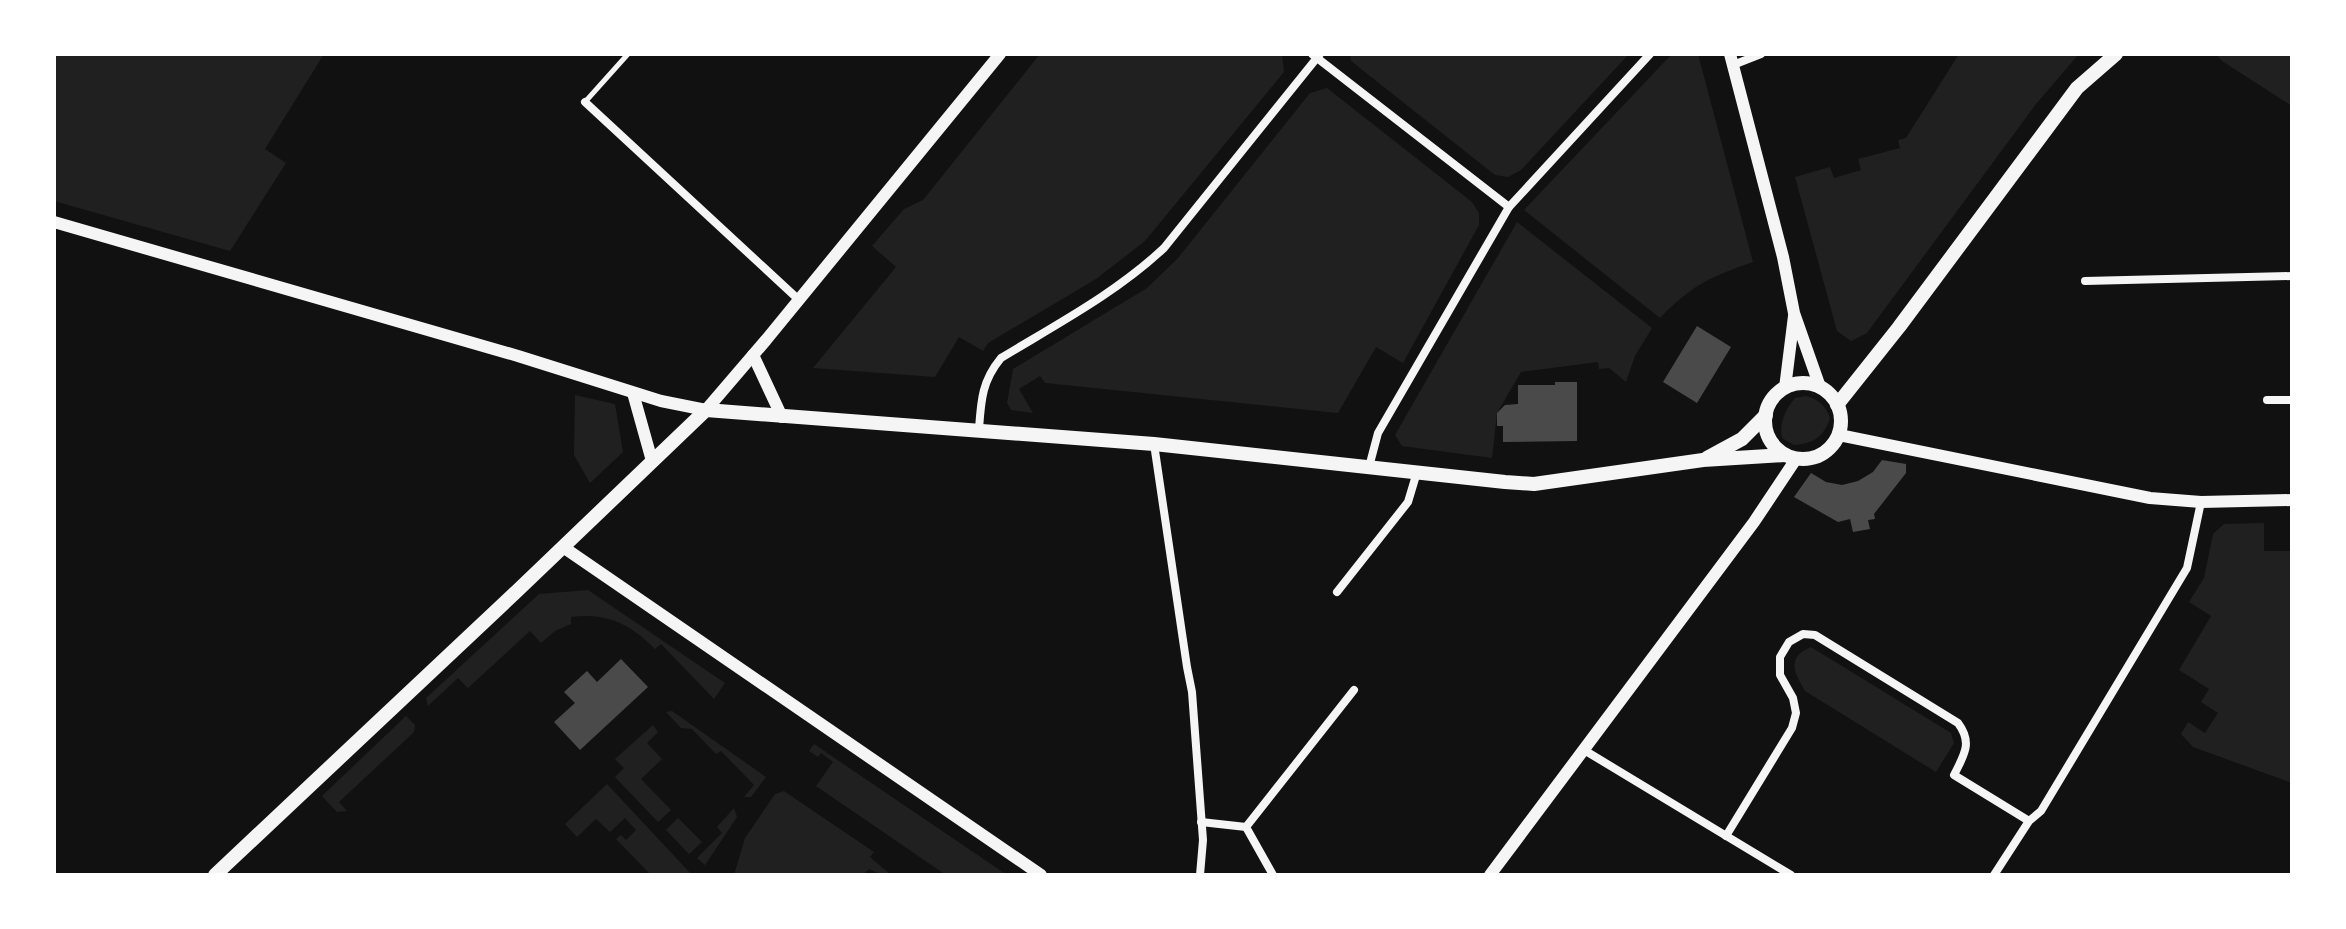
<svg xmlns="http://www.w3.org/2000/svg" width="2346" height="929" viewBox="0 0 2346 929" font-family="Raleway,sans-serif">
<rect width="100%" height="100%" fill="#111"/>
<g fill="#202020">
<path d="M54,54H324L265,149L286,163L230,251L54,201Z"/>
<path d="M1040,54H1282L1284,72L1145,241L1096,279L988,343L983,351L959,337L935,377L813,368L896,267L872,246L904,209L923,200Z"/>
<path d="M1350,54H1629L1521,170L1508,177L1495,175L1351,61Z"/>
<path d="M1672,54H1698L1753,262C1710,277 1692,285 1660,318L1524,210Z"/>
<path d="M1959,54H2079L2036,104L1867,333L1851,341L1837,331L1795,177L1830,167L1834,178L1861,170L1858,159L1900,148L1898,140L1906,138Z"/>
<path d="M2216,54H2292V106L2222,61Z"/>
<path d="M1327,88L1472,202L1479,213V225L1403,363L1376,347L1338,413L1045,383L1040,376L1019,389L1033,413L1011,410L1007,403L1013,369L1147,288L1178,258L1310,93Z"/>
<path d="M1517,222L1652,328L1635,356L1626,382L1609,368L1599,369L1598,362L1521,372L1497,413L1492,458L1402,446L1395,435Z"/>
<path d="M575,395L615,404L623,452L590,483L574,455Z"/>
<path d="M1806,396C1818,399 1826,406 1830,418C1824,437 1813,444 1794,445L1782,438C1779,423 1785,410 1795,398Z"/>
<path d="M2264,523V551H2292V783L2193,747L2181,734L2188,722L2205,733L2218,713L2201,702L2209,689L2179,670L2211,616L2189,602L2204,578L2213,534L2224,524Z"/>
<path d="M588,590L725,683L714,699L661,644L655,649C631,624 606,612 571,617V624L555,631L541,643L530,631L468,688L458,678L428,706L426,698L539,594Z"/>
<path d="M1811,647L1951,733L1954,743L1936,772L1805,691C1795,673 1785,658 1811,647Z"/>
<path d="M672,711L766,777L751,797H744L754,785L721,751L716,754L692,729L681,728L666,712Z"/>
<path d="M406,716L415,725L414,732L339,802L347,811L337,812L322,796Z"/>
<path d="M653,725L658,732L647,743L662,759L641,779L671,810L658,822L615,777L624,768L615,759Z"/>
<path d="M814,744L1007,875H946L816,786L833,762L821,753L818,757L809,751Z"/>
<path d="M607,784L692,875H651L616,839L621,835L626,840L636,830L625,818L610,832L596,819L577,837L565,824Z"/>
<path d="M784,791L874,852L870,857L891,875H882L869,869L862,875H734L745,838L775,794Z"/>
<path d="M734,808L737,817L705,865L697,858L722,833L717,827Z"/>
<path d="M678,818L702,842L689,854L666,830Z"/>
</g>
<g fill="#4a4a4a">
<path d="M1697,326L1731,347L1697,403L1663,382Z"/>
<path d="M1555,382H1577V441L1503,442V426H1497V413L1505,405L1518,404V385H1555Z"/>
<path d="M1882,460L1906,464V473L1874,514L1875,519L1868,520L1870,529L1853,532L1850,519L1838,522L1794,497L1811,473L1826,482L1842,485L1858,481L1873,472Z"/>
<path d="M621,659L648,687L580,750L554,722L575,703L564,692L587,671L597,682Z"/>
</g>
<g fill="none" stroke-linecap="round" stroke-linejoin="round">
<path stroke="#f5f5f5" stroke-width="5" d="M585,102L628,54"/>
<g stroke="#f5f5f5" stroke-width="8">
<path d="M1312,54L1509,207"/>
<path d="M1733,65L1761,54"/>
<path d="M585,102L799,300"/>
<path d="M2085,281L2292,276"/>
<path d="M2267,400H2292"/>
<path d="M979,429C981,400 982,381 1001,358C1057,324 1116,293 1164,248L1320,54"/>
<path d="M1154,444L1187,667L1192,692L1203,840L1200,875"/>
<path d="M1369,467L1378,433L1509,207L1650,54"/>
<path d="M1337,592L1408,502L1417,472"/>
<path d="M1584,750L1791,875"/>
<path d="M1201,822L1246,827"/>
<path d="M1726,836L1792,728L1796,713L1793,698L1780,675V657L1789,642L1803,634L1815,635L1958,723C1973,743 1964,755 1954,775L2029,821"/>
<path d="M1273,875L1246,827L1354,690"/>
<path d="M1994,875L2029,821L2041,811L2187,568L2201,502"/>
</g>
<g stroke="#f5f5f5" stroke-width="12">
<path d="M1730,54L1783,257L1794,313L1820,387"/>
<path d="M54,222L518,356L661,401L706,410L766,340L1000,54"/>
<path d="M753,355L782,417"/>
<path d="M1785,388L1794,316"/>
<path d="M633,393L652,461"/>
<path d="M1839,435L2150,498L2201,502L2292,500"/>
<path d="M563,547L1041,875"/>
<path d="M1490,875L1754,522L1796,459"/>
</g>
<g stroke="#f5f5f5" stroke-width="14">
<circle cx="1803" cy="421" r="38"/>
<path d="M1837,405L1899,327L2077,88L2116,54"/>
<path d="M1707,458L1742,439L1766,415"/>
<path d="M215,875L517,591L706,410L1154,444L1505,482L1534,484L1703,460L1785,455"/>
</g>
</g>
<rect width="2346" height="929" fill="none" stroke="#ffffff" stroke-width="112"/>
</svg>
